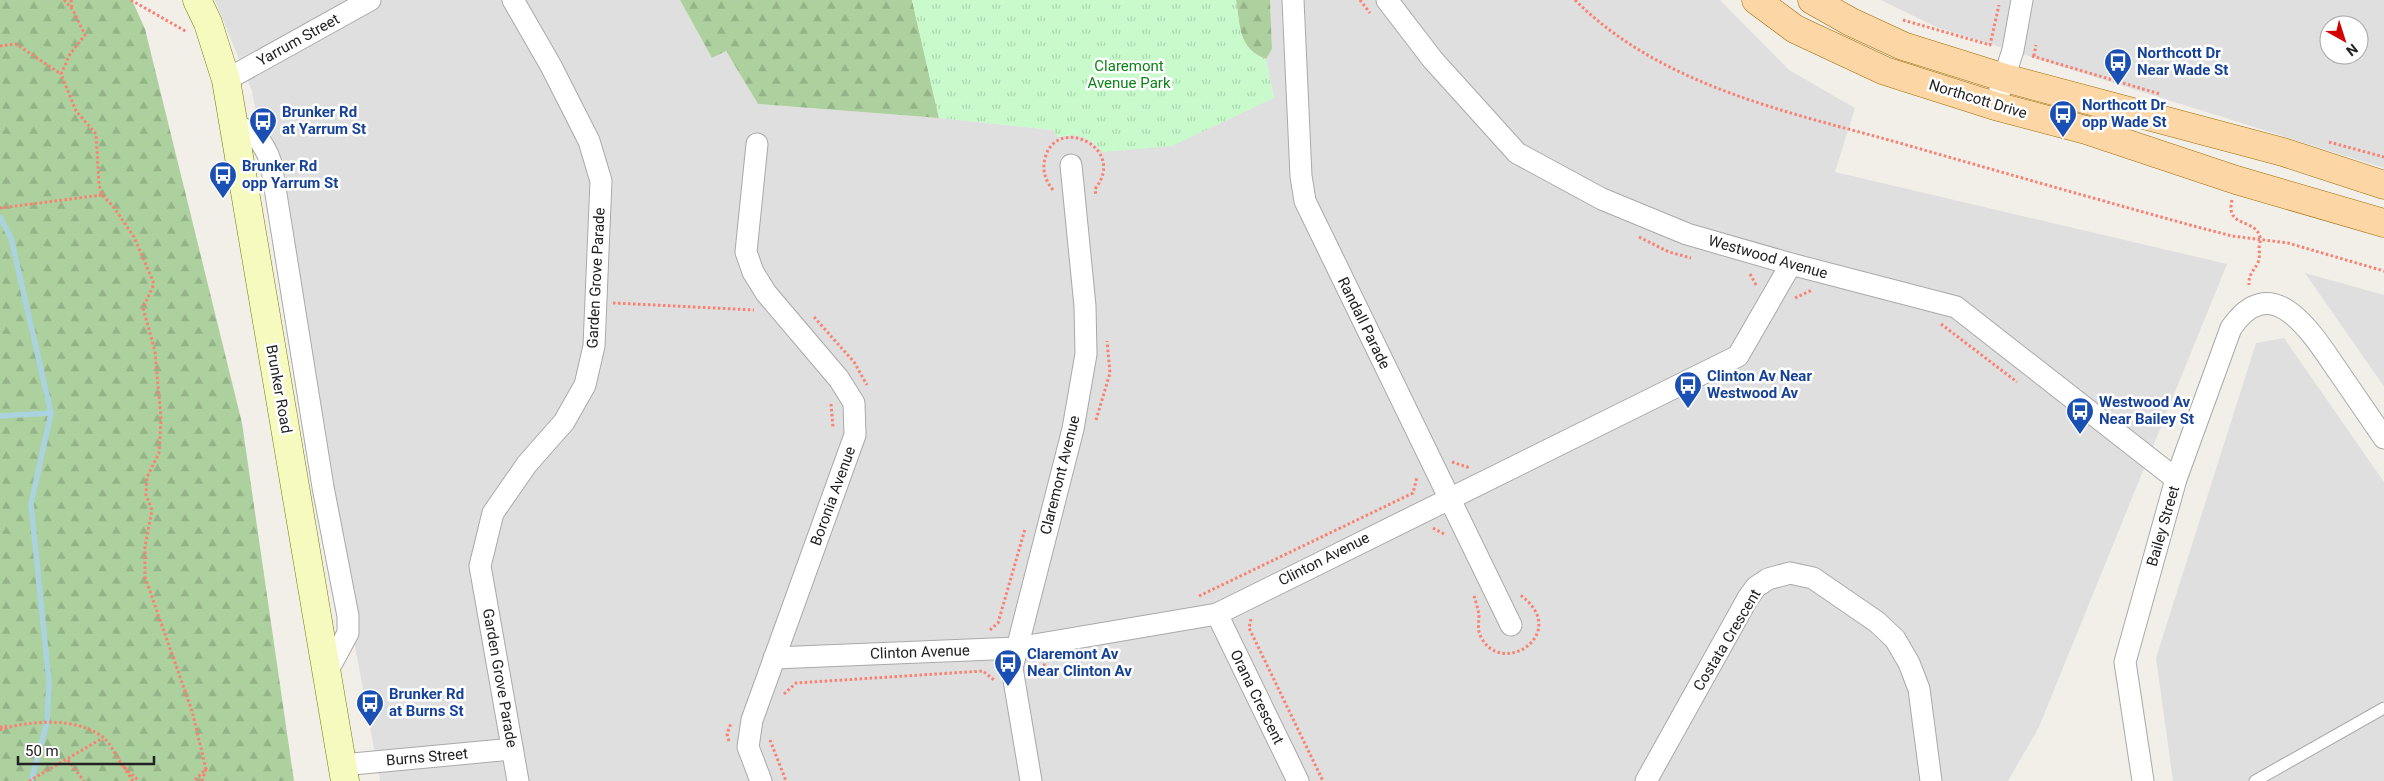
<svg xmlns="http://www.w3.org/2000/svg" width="2384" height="781" viewBox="0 0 2384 781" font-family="Roboto,sans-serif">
<defs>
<pattern id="forest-firs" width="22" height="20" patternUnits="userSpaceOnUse" patternTransform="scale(1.25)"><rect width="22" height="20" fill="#add19e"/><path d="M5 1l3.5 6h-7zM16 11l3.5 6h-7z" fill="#95b388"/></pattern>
<pattern id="park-tufts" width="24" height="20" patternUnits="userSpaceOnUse" patternTransform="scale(1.25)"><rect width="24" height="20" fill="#c8facc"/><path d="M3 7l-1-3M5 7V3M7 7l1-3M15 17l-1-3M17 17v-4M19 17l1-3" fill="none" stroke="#acd6af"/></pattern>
</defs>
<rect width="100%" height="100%" fill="#f2efe9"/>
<g fill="#e0dfdf" fill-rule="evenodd">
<path d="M215,0H680L712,58L726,51L758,104L939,118L1053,130L1059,137L1072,135L1084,136L1104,152L1274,98L1266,59L1272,49L1270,0H1720L1789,70L1855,108L1835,172L2227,264L2039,727L2008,781H380L252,91Z"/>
<path d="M1881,0H2384V168L1936,27ZM2329,25H2359V55H2329Z"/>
<path d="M2305,273L2384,295V386L2383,385Z"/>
<path d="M2284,338L2384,482V781H2173L2156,658L2256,343Z"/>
</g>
<g fill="url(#forest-firs)">
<path d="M0,0H132L145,29L242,423L294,781H0Z"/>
<path d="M680,0H912L939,118L758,104L726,51L712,58Z"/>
<path d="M1236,0H1270L1272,49L1266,59C1238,49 1240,25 1236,0Z"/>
</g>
<path fill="url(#park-tufts)" d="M912,0H1236C1240,25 1238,49 1266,59L1274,98L1172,146L1103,152C1089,137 1078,133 1058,137L1053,130L939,118Z"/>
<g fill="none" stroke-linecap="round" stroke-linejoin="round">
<g stroke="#aad3df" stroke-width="5.5">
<path d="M0,217L11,238L51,413L31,504L49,682L47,723L31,781"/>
<path d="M0,416L51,413"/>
</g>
<g stroke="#a9a9a9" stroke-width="13">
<path id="lane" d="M2255,781L2384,708"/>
</g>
<g stroke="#a9a9a9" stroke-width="23">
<g id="street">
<path d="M513,0L551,66L589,141L601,181L594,346L585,385L564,422L527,464L493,513L480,566L518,781"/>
<path d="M1293,0L1301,176L1305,201L1511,625"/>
<path d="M1387,0L1433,60L1517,153L1602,199L1687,234L1791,264L1956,307L2176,479"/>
<path d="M226,80L370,0"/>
<path d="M1995,106L2013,50L2022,0"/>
<path d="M233,123C255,135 263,139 271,163L323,487L348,616V633L327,672"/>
<path d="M757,144L746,252L753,272L766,293L839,379L854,403L855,435L752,720L748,747L761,781"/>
<path d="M1217,614L1298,781"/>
<path d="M774,658L1017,648L1217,614L1738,356L1791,264"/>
<path d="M342,765L512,749"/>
<path d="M1031,781L1012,668L1073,429L1086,354L1085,306L1071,165"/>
<path d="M1646,781L1748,598L1756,587L1768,579L1790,573L1813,578L1877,622L1895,639L1909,663L1919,689L1931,781"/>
<path d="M2143,781L2125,662L2176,479L2231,328C2273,267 2313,335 2338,371C2353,393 2368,415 2384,438"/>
</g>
</g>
<g stroke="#707d05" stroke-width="29">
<path id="secondary" d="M197,0L208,23L226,80L345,781"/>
</g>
<g stroke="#a06b00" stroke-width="29">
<g id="primary">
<path d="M1756,0L1795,29L1885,71L1995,106L2086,130L2236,180L2384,223"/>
<path d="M1812,0L1851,22L1903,46L2005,78L2283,152L2384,185"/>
</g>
</g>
<g stroke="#fa8072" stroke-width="3" stroke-dasharray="2.5 2.5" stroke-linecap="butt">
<path d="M64,0L73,10L85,35L70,54L61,74L76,111L96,134L99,185L102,195L113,206L134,237L154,284L143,308L155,351L161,419L159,453L147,477L146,495L152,510L145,546V577L192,711L206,769L194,781"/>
<path d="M71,0L72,9"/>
<path d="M131,0L187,32"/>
<path d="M1360,0L1370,13"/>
<path d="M1575,0C1660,85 1784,111 1896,142C1994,170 2092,198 2190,225L2232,236L2288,243L2384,271"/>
<path d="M1903,20L1990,45L1999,5"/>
<path d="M0,46L16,44L61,74"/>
<path d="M2032,56L2160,94"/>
<path d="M2034,56L2036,45"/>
<path d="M2329,142L2384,157"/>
<path d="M1053,190C1045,180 1042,170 1045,158C1057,114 1128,148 1095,189L1096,196"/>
<path d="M2232,200C2225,228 2255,218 2260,237C2261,241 2259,245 2259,249C2262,269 2248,268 2249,285"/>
<path d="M0,208L102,195"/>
<path d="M1639,237L1669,252L1691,258"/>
<path d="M1750,274L1756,285"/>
<path d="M1795,298L1812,290"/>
<path d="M613,303L754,310"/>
<path d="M814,317L854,362L867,385"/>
<path d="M1941,324L2017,382"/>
<path d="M831,404L833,428"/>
<path d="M1096,420L1110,373L1107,341"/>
<path d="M1452,462L1467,467L1470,466"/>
<path d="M1433,528L1444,534"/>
<path d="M1199,596L1413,493L1417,477"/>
<path d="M1474,596C1476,602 1478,609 1479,615C1479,622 1477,630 1481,637C1502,679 1573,632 1519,594"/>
<path d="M1251,619L1249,628L1323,781"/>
<path d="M990,630L998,623L1025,529"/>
<path d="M1034,677L1043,665H1046"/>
<path d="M784,694L796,683L983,671L994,680"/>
<path d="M0,727L7,726"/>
<path d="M0,730C30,720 76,717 103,737C111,744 117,758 123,766"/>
<path d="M770,740L786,781"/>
<path d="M729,741L727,734L731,723"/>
<path d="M68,760L84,781"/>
<path d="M29,781L103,738"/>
<path d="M133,781L123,766L139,781"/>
<path d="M202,781L206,769"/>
</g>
<use href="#lane" stroke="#fff" stroke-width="11"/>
<use href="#street" stroke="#fff" stroke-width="21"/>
<use href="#secondary" stroke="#f7fabf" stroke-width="28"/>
<use href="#primary" stroke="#fcd6a4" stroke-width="28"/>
</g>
<defs>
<g id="bus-pin" transform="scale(1.4375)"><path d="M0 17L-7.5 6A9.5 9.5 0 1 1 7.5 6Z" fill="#1a4fb4" stroke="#fff"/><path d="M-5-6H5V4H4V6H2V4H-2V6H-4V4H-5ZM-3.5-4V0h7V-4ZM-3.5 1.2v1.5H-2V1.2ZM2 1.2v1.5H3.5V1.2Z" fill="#fff"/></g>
</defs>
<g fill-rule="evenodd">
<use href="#bus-pin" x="2118" y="62"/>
<use href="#bus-pin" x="2063" y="114"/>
<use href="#bus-pin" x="263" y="121"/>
<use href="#bus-pin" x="223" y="175"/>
<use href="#bus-pin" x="1688" y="385"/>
<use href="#bus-pin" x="2080" y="411"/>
<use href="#bus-pin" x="1008" y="663"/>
<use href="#bus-pin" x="370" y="703"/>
</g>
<g text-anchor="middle" stroke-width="5" stroke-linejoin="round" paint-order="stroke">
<g font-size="15" fill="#222" stroke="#fff">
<text transform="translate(298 40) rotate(-29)" y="5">Yarrum Street</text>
<text transform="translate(1978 99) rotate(17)" y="5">Northcott Drive</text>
<text transform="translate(1768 257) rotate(16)" y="5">Westwood Avenue</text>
<text transform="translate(596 278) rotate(-87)" y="5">Garden Grove Parade</text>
<text transform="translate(1364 323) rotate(64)" y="5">Randall Parade</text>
<text transform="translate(279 389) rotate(80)" y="5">Brunker Road</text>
<text transform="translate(1060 475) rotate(-76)" y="5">Claremont Avenue</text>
<text transform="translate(833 496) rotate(-70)" y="5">Boronia Avenue</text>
<text transform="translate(2163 526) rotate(-74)" y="5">Bailey Street</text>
<text transform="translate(1324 559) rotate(-27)" y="5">Clinton Avenue</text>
<text transform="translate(1727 640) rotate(-59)" y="5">Costata Crescent</text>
<text transform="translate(920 652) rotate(-2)" y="5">Clinton Avenue</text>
<text transform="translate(500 678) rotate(80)" y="5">Garden Grove Parade</text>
<text transform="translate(1257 697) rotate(64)" y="5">Orana Crescent</text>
<text transform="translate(427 757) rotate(-5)" y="5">Burns Street</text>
</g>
<g font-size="15" font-weight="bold" fill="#164399" stroke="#fff" text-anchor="start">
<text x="2137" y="58">Northcott Dr<tspan x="2137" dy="17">Near Wade St</tspan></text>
<text x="2082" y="110">Northcott Dr<tspan x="2082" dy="17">opp Wade St</tspan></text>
<text x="282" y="117">Brunker Rd<tspan x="282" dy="17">at Yarrum St</tspan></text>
<text x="242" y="171">Brunker Rd<tspan x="242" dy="17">opp Yarrum St</tspan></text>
<text x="1707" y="381">Clinton Av Near<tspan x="1707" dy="17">Westwood Av</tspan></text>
<text x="2099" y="407">Westwood Av<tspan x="2099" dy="17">Near Bailey St</tspan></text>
<text x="1027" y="659">Claremont Av<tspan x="1027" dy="17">Near Clinton Av</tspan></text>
<text x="389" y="699">Brunker Rd<tspan x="389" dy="17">at Burns St</tspan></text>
</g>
<g font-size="15" fill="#0c8416" stroke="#fff">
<text x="1129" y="71">Claremont<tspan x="1129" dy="17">Avenue Park</tspan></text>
</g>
</g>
<g transform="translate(2344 40) rotate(141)"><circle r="24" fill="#ffffff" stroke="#a7a7a7"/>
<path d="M0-4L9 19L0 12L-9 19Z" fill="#d40000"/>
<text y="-8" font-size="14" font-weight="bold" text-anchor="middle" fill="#222222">N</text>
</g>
<path d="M18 756v8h136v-8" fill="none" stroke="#222222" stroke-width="2.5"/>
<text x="25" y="756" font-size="15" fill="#222222" stroke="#ffffff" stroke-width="4" paint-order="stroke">50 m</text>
</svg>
